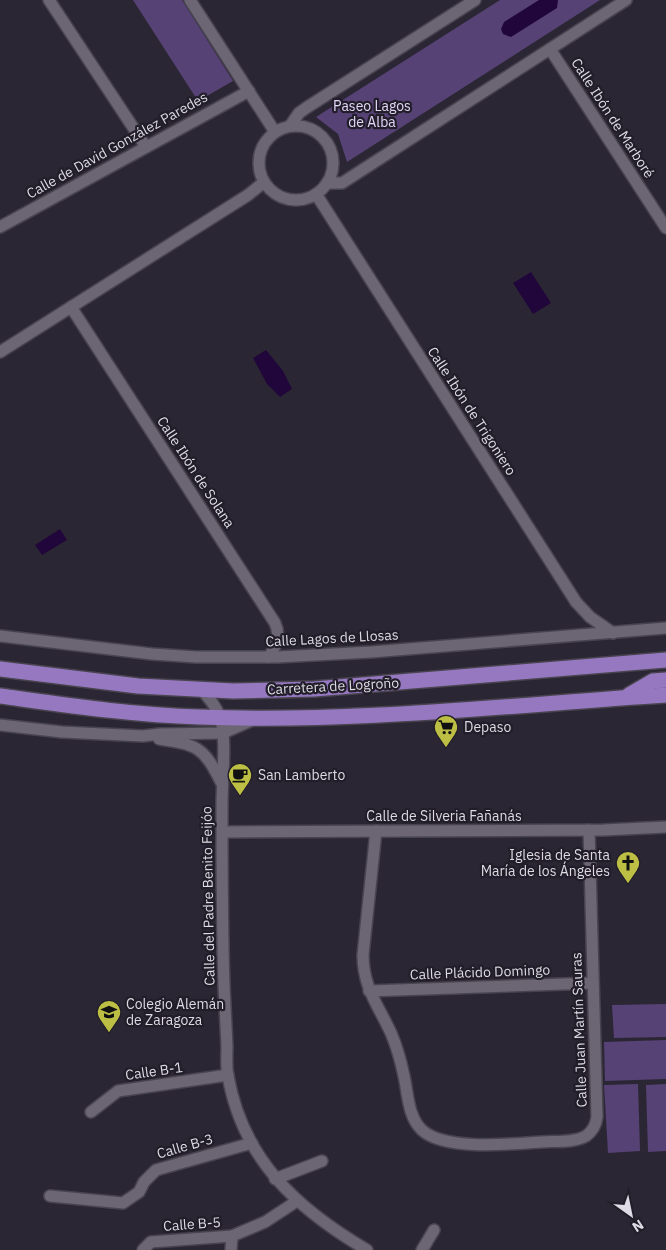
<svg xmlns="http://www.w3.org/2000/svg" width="666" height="1250" viewBox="0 0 666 1250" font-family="'IBM Plex Sans',sans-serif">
<rect width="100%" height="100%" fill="#2b2633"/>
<g fill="#574276">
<path d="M133,0H182L233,81L198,101Z"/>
<path d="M500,0H600L347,162L338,134L316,117Z"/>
<path d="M666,1004V1037L614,1038L612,1005Z"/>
<path d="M666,1040V1079L605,1081L604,1042Z"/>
<path d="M638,1084L640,1151L608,1153L604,1085Z"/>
<path d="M666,1084V1151L648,1152L646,1085Z"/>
</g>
<g fill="#20063a">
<path d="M539,0H558L557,8L511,37L503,34L501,29L504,22Z"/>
<path d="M531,272L551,303L533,314L513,283Z"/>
<path d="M266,350L283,371L292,389L280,397L267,384L253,358Z"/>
<path d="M60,529L67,540L42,555L35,545Z"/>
</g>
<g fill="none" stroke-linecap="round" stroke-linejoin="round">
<g stroke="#48444f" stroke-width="14">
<g id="minor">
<path d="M49,0L146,147"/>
<path d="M190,0L275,132"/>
<path d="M550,49L666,228"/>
<circle cx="296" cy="163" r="37"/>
<path d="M290,126L299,113L306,108L475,0"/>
<path d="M327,183H342L626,0"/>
<path d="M316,194L576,602L590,617L613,633"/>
<path d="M0,227L249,91"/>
<path d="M71,307L275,623C281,636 276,646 269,657"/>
<path d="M0,352L248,195L264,182"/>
<path d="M0,636L152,654L196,657H278L371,652L666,628"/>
<path d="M201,689C209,698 216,706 220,717C227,737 222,781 222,804C222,864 222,925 224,986C225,1006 226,1026 227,1046C227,1056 226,1067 228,1076C243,1160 297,1209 367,1250"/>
<path d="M0,725L62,732L143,736L160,734L223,733L255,719"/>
<path d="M159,739C197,745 203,746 221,782"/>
<path d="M376,831L363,955C363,987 378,1005 391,1033C397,1047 401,1062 404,1076C408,1094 408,1117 422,1130C444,1151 512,1144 541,1142C555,1141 574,1143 586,1136C593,1131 596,1125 597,1117L589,830"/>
<path d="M223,832L603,830L666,827"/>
<path d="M369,991L593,983"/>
<path d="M91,1112L118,1091L228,1075"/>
<path d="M275,1179L322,1161"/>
<path d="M50,1196L123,1203L139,1192L144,1182L156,1170L252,1143"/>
<path d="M143,1250L151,1242L232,1236L265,1222L297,1201"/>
<path d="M231,1250L232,1236"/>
<path d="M422,1250L434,1230"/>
</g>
</g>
<g stroke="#48444f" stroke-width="18">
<g id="trunk">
<path d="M0,669L138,686L233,691L314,689L666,660"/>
<path d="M629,695L653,681L666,680"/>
<path d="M0,696C66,705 132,715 199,717C355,723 511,705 666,695"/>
</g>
</g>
<use href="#minor" stroke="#6b6574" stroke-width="11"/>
<use href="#trunk" stroke="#9678c1" stroke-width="15"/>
</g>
<defs>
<g id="supermarket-pin" transform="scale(1.25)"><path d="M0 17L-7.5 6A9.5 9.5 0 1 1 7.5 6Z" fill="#bcbf44" stroke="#211d29"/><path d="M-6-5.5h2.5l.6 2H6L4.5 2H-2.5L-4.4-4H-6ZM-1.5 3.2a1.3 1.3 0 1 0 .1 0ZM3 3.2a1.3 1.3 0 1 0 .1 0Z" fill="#111"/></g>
<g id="cafe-pin" transform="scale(1.25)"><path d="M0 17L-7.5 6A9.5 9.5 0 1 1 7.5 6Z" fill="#bcbf44" stroke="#211d29"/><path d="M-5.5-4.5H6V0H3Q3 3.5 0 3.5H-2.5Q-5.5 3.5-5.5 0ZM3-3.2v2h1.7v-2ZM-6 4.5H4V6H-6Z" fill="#111"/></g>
<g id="church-pin" transform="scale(1.25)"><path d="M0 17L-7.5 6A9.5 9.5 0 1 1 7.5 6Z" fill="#bcbf44" stroke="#211d29"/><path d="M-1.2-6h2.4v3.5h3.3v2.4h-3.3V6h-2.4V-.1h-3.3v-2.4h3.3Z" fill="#111"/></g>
<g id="school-pin" transform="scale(1.25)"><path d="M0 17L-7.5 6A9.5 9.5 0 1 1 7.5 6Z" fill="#bcbf44" stroke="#211d29"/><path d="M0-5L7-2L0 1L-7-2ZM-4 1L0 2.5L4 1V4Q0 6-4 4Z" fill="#111"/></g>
</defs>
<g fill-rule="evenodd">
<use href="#supermarket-pin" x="446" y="727"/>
<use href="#cafe-pin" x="240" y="775"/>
<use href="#church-pin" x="628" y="863"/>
<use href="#school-pin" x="109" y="1012"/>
</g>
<g text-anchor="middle" stroke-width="4.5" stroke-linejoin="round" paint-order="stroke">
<g font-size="14" fill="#e4d7fa" stroke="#211d29">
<text x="372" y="111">Paseo Lagos<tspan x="372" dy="16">de Alba</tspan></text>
</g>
<g font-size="14" fill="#dedbe4" stroke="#211d29">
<text transform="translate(613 118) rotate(57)" y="5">Calle Ibón de Marboré</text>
<text transform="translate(117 145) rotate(-29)" y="5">Calle de David González Paredes</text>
<text transform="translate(472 411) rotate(57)" y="5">Calle Ibón de Trigoniero</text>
<text transform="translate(196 472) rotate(57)" y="5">Calle Ibón de Solana</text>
<text transform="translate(332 638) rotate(-3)" y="5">Calle Lagos de Llosas</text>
<text transform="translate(333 686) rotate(-3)" y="5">Carretera de Logroño</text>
<text x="444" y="821">Calle de Silveria Fañanás</text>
<text transform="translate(208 896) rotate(-91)" y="5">Calle del Padre Benito Feijóo</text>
<text transform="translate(480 972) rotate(-2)" y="5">Calle Plácido Domingo</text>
<text transform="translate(579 1030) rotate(-92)" y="5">Calle Juan Martín Sauras</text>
<text transform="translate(154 1071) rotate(-8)" y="5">Calle B-1</text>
<text transform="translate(185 1146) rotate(-16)" y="5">Calle B-3</text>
<text transform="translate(192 1224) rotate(-4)" y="5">Calle B-5</text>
</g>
<g font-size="14" fill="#dedbe4" stroke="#211d29" text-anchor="start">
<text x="464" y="732">Depaso</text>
<text x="258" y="780">San Lamberto</text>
<text x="610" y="860" text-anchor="end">Iglesia de Santa<tspan x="610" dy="16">María de los Ángeles</tspan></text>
<text x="126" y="1009">Colegio Alemán<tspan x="126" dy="16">de Zaragoza</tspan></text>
</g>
</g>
<g transform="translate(631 1215) rotate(147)" stroke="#211d29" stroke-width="4" paint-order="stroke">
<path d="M0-4L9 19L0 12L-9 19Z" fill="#dedbe4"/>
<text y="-8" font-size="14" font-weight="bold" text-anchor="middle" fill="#dedbe4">N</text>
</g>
</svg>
